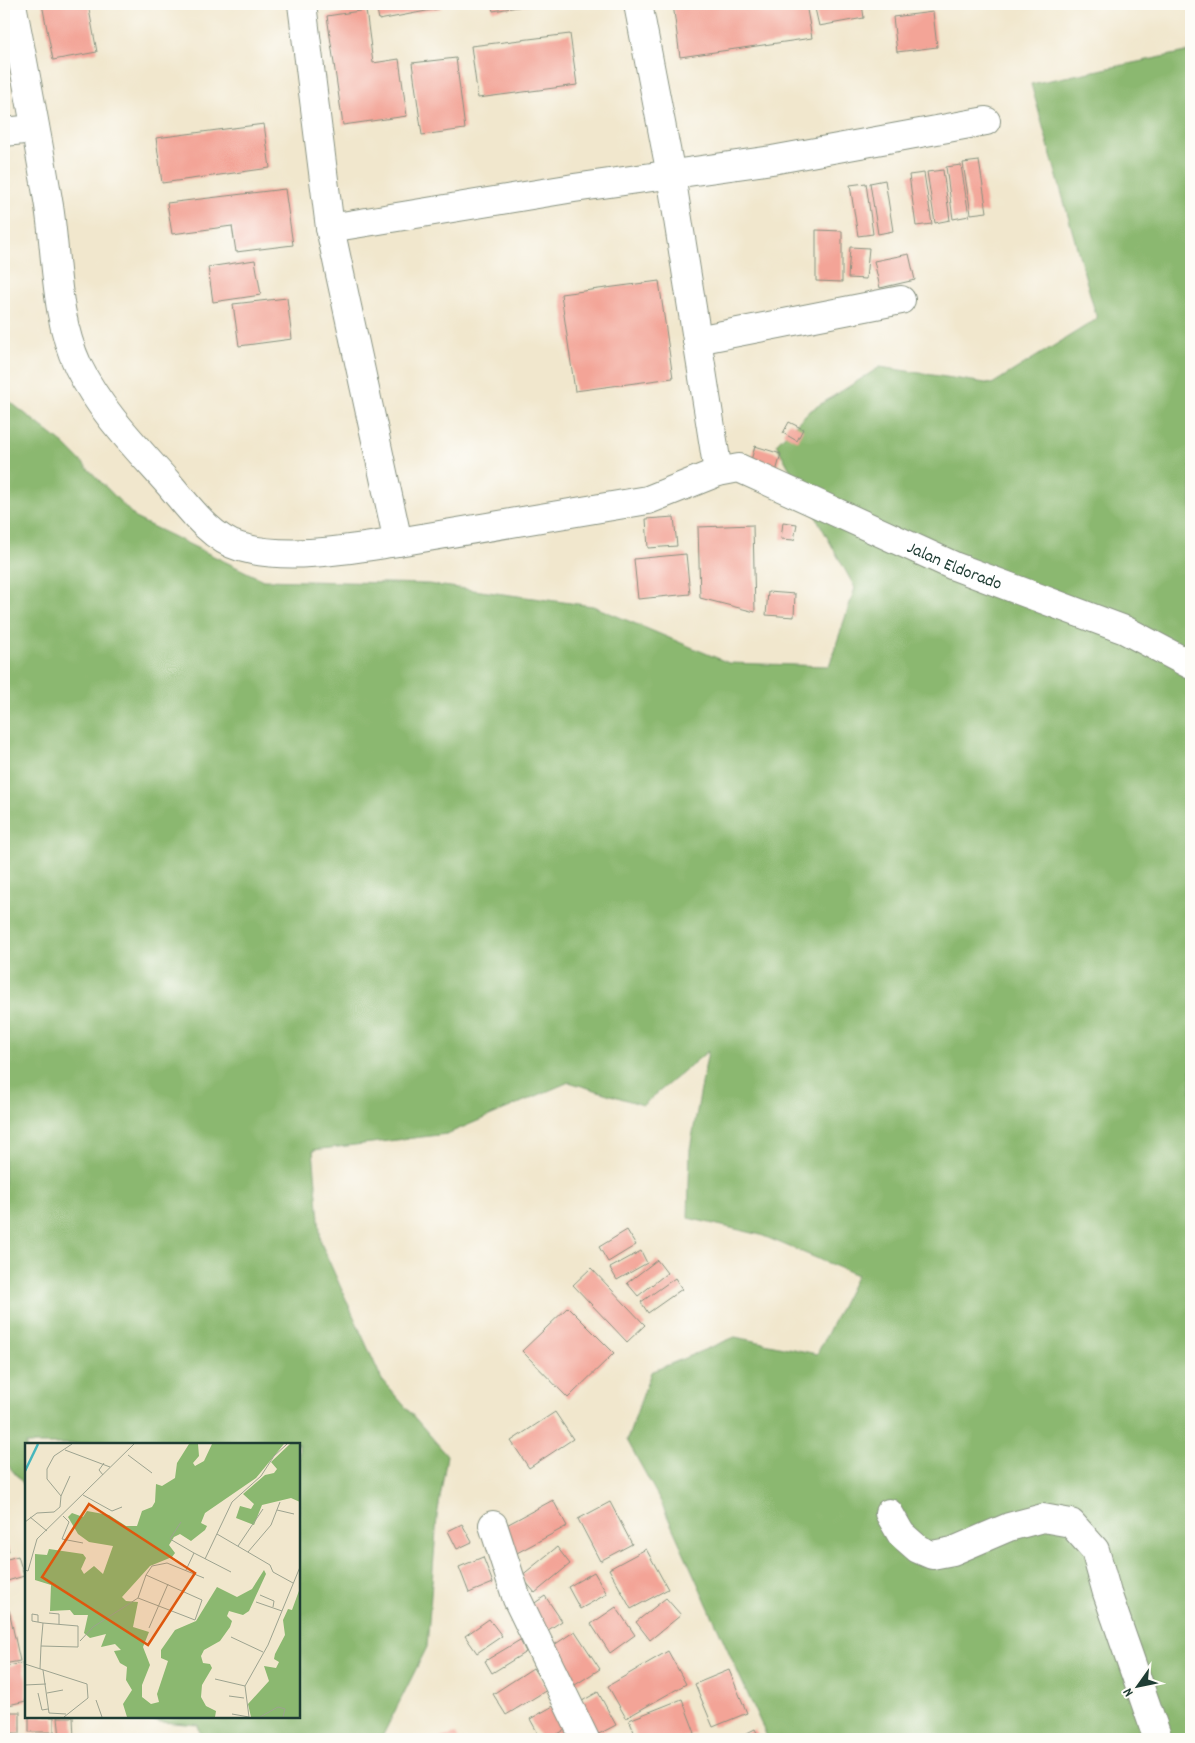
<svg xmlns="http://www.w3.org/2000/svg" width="1195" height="1743" viewBox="0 0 1195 1743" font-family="Dekko,sans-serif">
<rect width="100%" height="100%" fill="#fdfcf7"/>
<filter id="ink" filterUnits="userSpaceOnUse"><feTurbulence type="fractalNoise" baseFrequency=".02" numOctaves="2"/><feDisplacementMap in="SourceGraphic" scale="10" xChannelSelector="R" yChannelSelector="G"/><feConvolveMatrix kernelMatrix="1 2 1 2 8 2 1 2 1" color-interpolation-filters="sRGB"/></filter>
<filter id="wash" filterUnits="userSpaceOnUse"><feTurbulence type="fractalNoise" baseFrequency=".0096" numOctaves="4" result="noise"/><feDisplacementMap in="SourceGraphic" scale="20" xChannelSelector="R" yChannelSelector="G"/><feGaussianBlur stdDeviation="1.12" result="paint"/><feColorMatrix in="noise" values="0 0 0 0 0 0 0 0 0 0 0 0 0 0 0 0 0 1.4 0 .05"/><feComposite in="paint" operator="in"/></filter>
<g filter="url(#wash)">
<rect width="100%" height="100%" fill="#f1e7cd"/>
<path fill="#8bb870" stroke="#557a52" d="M1191,51V1739H768L660,1500L627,1440L651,1372L735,1337L817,1354L857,1275L761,1235L688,1218L690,1149L708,1051L643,1105L569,1082L447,1134L313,1150L321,1243L382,1380L447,1455L437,1517L427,1647L381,1739H201L198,1725L101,1717H299V1444H26V1494L23,1483L4,1461V397L65,445L137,519L263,580L428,584L593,606L729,663L829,666L855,588L776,444L808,412L880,367L992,384L1097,319L1031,84Z"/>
<g id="blocks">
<g fill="#f3a497">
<path d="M42,4H88L97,52L53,60Z"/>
<path d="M376,4H441L442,8L379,20Z"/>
<path d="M491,4H530V5L493,11Z"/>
<path d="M673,4H806L812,38L680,57Z"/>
<path d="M814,4H862L864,18L819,26Z"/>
<path d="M868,4H886V5L868,8Z"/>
<path d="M366,10L373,63L399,59L407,116L343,125L327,16Z"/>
<path d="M933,12L937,47L897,52L893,17Z"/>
<path d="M570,34L577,85L478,98L471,46Z"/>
<path d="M456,58L465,129L422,135L412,63Z"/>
<path d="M264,124L270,168L162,183L156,138Z"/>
<path d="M979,161L987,212L971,214L963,163Z"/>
<path d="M961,165L969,216L953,219L946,167Z"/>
<path d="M943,170L950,220L935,223L927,172Z"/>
<path d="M924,173L932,224L916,226L909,175Z"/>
<path d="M885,180L893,231L878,234L870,183Z"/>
<path d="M866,183L873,234L858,236L850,185Z"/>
<path d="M285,189L293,245L236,252L232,226L172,234L167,203Z"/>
<path d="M816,230L842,231V282L816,281Z"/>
<path d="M850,247L869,248L866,279L848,278Z"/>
<path d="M909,254L915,280L880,288L874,261Z"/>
<path d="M255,260L261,295L213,302L208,267Z"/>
<path d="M659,281L673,378L575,391L561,294Z"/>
<path d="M287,298L292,339L239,346L233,304Z"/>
<path d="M789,422L803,429L797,441L783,433Z"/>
<path d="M755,446L781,454L776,472L750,464Z"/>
<path d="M674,517L677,546L648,548L646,519Z"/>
<path d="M783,522L797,524L794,540L781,539Z"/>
<path d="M753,525L755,612L700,598L698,527Z"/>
<path d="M686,554L690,594L638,599L634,559Z"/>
<path d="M768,592L795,594L794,617L766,615Z"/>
<path d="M627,1230L636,1245L608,1262L599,1247Z"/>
<path d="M641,1251L647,1263L617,1280L610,1268Z"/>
<path d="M657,1260L667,1273L638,1296L627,1283Z"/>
<path d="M591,1268L645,1325L627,1342L573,1285Z"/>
<path d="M675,1278L682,1289L648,1313L641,1302Z"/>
<path d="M568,1307L614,1353L568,1398L522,1351Z"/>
<path d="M555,1412L573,1439L529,1468L511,1441Z"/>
<path d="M553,1500L567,1526L515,1554L501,1528Z"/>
<path d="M610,1502L632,1544L600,1561L578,1519Z"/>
<path d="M462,1524L472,1542L457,1549L448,1531Z"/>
<path d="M4,1536L9,1551L4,1553Z"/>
<path d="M557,1547L570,1564L535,1593L521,1576Z"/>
<path d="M646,1549L668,1589L631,1609L609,1569Z"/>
<path d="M18,1556L24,1576L4,1582V1560Z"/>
<path d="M483,1557L493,1583L469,1593L459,1567Z"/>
<path d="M594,1572L607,1594L580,1609L568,1587Z"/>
<path d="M545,1596L562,1621L542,1634L526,1609Z"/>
<path d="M666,1598L681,1615L650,1640L636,1622Z"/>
<path d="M616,1607L635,1635L610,1653L591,1624Z"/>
<path d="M9,1610L20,1661L4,1664V1612Z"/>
<path d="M489,1619L502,1636L477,1653L465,1636Z"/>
<path d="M575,1631L600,1669L575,1685L551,1647Z"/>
<path d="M520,1640L526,1652L492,1673L485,1661Z"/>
<path d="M668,1651L686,1684L626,1718L608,1686Z"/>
<path d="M22,1663L26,1680V1701L4,1706V1667Z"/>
<path d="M533,1668L547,1690L506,1715L493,1694Z"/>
<path d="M729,1670L747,1713L713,1727L695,1684Z"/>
<path d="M598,1692L616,1725L593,1737L575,1705Z"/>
<path d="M682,1699L695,1733L680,1739H637L629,1720Z"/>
<path d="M564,1700L577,1723L549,1739H541L530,1719Z"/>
<rect x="4" y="1712" width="16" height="21"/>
<rect x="29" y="1717" width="25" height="15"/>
<path d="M58,1717H73L74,1739H60Z"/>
<path d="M755,1729L760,1739H735Z"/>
<path d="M58,1734V1739H33V1735Z"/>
<path d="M456,1734L458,1739H436Z"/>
</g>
</g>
</g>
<g filter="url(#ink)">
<use href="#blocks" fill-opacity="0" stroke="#889280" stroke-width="1"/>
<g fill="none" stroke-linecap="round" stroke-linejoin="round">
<g stroke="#889280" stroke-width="30">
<g id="minor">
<path d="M12,4C25,71 38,139 49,206C57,259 55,317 78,366C100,411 136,447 168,483C187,505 211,539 240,547C288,561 350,549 398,542"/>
<path id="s1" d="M302,4L330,228L398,542L648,500L718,472L739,468L954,566L1125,630L1191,665"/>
<path d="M638,4L671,175L718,472"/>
<path d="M4,132L34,129"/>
<path d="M330,228L574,188L772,160L986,121"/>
<path d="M697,340L901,300"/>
<path d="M889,1513L901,1534L918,1549L932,1555L953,1551L1009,1527L1043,1518L1071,1523L1095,1550L1107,1593L1158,1739"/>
<path d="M493,1525L517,1599L585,1739"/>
</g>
</g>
<use href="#minor" stroke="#fff" stroke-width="28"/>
</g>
</g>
<g text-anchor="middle" stroke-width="4" stroke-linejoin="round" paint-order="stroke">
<g font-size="18" fill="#1f3d34" stroke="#fdfcf7">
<text dy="6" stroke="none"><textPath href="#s1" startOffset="1134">Jalan Eldorado</textPath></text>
</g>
</g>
<g transform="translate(25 1443)">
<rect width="275" height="275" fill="#f1e7cd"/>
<path d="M164,1H173L174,13L168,20L170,23L179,18L187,1H259L231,35L180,70L176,80L182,83L180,87L166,98L155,91L149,94L144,102L150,110L147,114L125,123L97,154L101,158L113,159L108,184L124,189L118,204L125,222L117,242V254L126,261L134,259L132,251L143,218L136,215V207L150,187L171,178L192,144L212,154L227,146L239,127L241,131L224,168L218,172L204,168L202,173L207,178L205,184L195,198L179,207L176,213L178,220L185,221L187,225L177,242L176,254L181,263L191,268L190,274H102L98,261L107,247L101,237L102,224L95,220L89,208L96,207L90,201L76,204L81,191L65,195L59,190L63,172H49L45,167L25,168L26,142L10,137V111L22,112L24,106L58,111L61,115L56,126L59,131L69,123L78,131L88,103L64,99L53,91L43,74L47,70L58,74L62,68L84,72L101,83H112L117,68L127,64L130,59L131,41L137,43L150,35L152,20ZM265,1H275V59L266,55L237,62L229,82L211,75L215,63L226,66L229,61L218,51L240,32L249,30L252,26L246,19ZM275,145V274H226L223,261L244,238L239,223L251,225L254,219L249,216L250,211L260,192L258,177L263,166L267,167Z" fill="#8bb870"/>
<path fill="none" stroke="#46b6bc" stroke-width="2.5" d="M0,28L13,1"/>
<path fill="none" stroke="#9da390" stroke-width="1" d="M40,7L85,24M103,12L127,30M78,32L74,27L79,20M58,52L87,68L97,64M36,53L45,33M252,67L269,71M38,73L44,79L37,96L58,100M5,74L22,88M0,79L12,70L29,69L35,64L36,53L22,36V26L29,13L47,1M156,79L145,96L169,110M192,91L245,122L248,129L268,140M213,103L238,66M223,109L246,82L255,59M180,116L207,59L236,33L249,13L262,1M0,127L3,128L12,96L109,1M161,127L169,110L206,129M121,132L177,157L170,177L113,155ZM121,132L127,123L142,120L179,135M235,152L249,158L248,164M231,159L257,168M24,170L34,171V181M13,179V172L7,171V178L18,180M124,185L143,141M206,194L238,209M55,198L68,184L113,155M0,221L62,241L63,255L39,274M15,226L16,203L18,180L53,183V204L16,203M18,227L24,270L41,271M190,236L220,243M0,242L21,241M13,250L17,267L23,266M22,250L38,247M204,253L219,255M71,257L77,274M207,271L224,274L220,243L243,202L275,124M235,274L253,264L260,266L258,274"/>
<path fill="#de580e" fill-opacity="0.15" stroke="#de580e" stroke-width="2.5" d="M64,61L170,130L123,202L17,134Z"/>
<rect width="275" height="275" fill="none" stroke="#1f3d34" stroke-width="2.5"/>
</g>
<rect width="1195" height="1743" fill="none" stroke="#fdfcf7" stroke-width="20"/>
<g transform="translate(1138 1686) rotate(237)" stroke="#fdfcf7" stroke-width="4" paint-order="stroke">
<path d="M0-4L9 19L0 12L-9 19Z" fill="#1f3d34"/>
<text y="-8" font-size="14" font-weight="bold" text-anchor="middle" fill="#1f3d34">N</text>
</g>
</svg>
